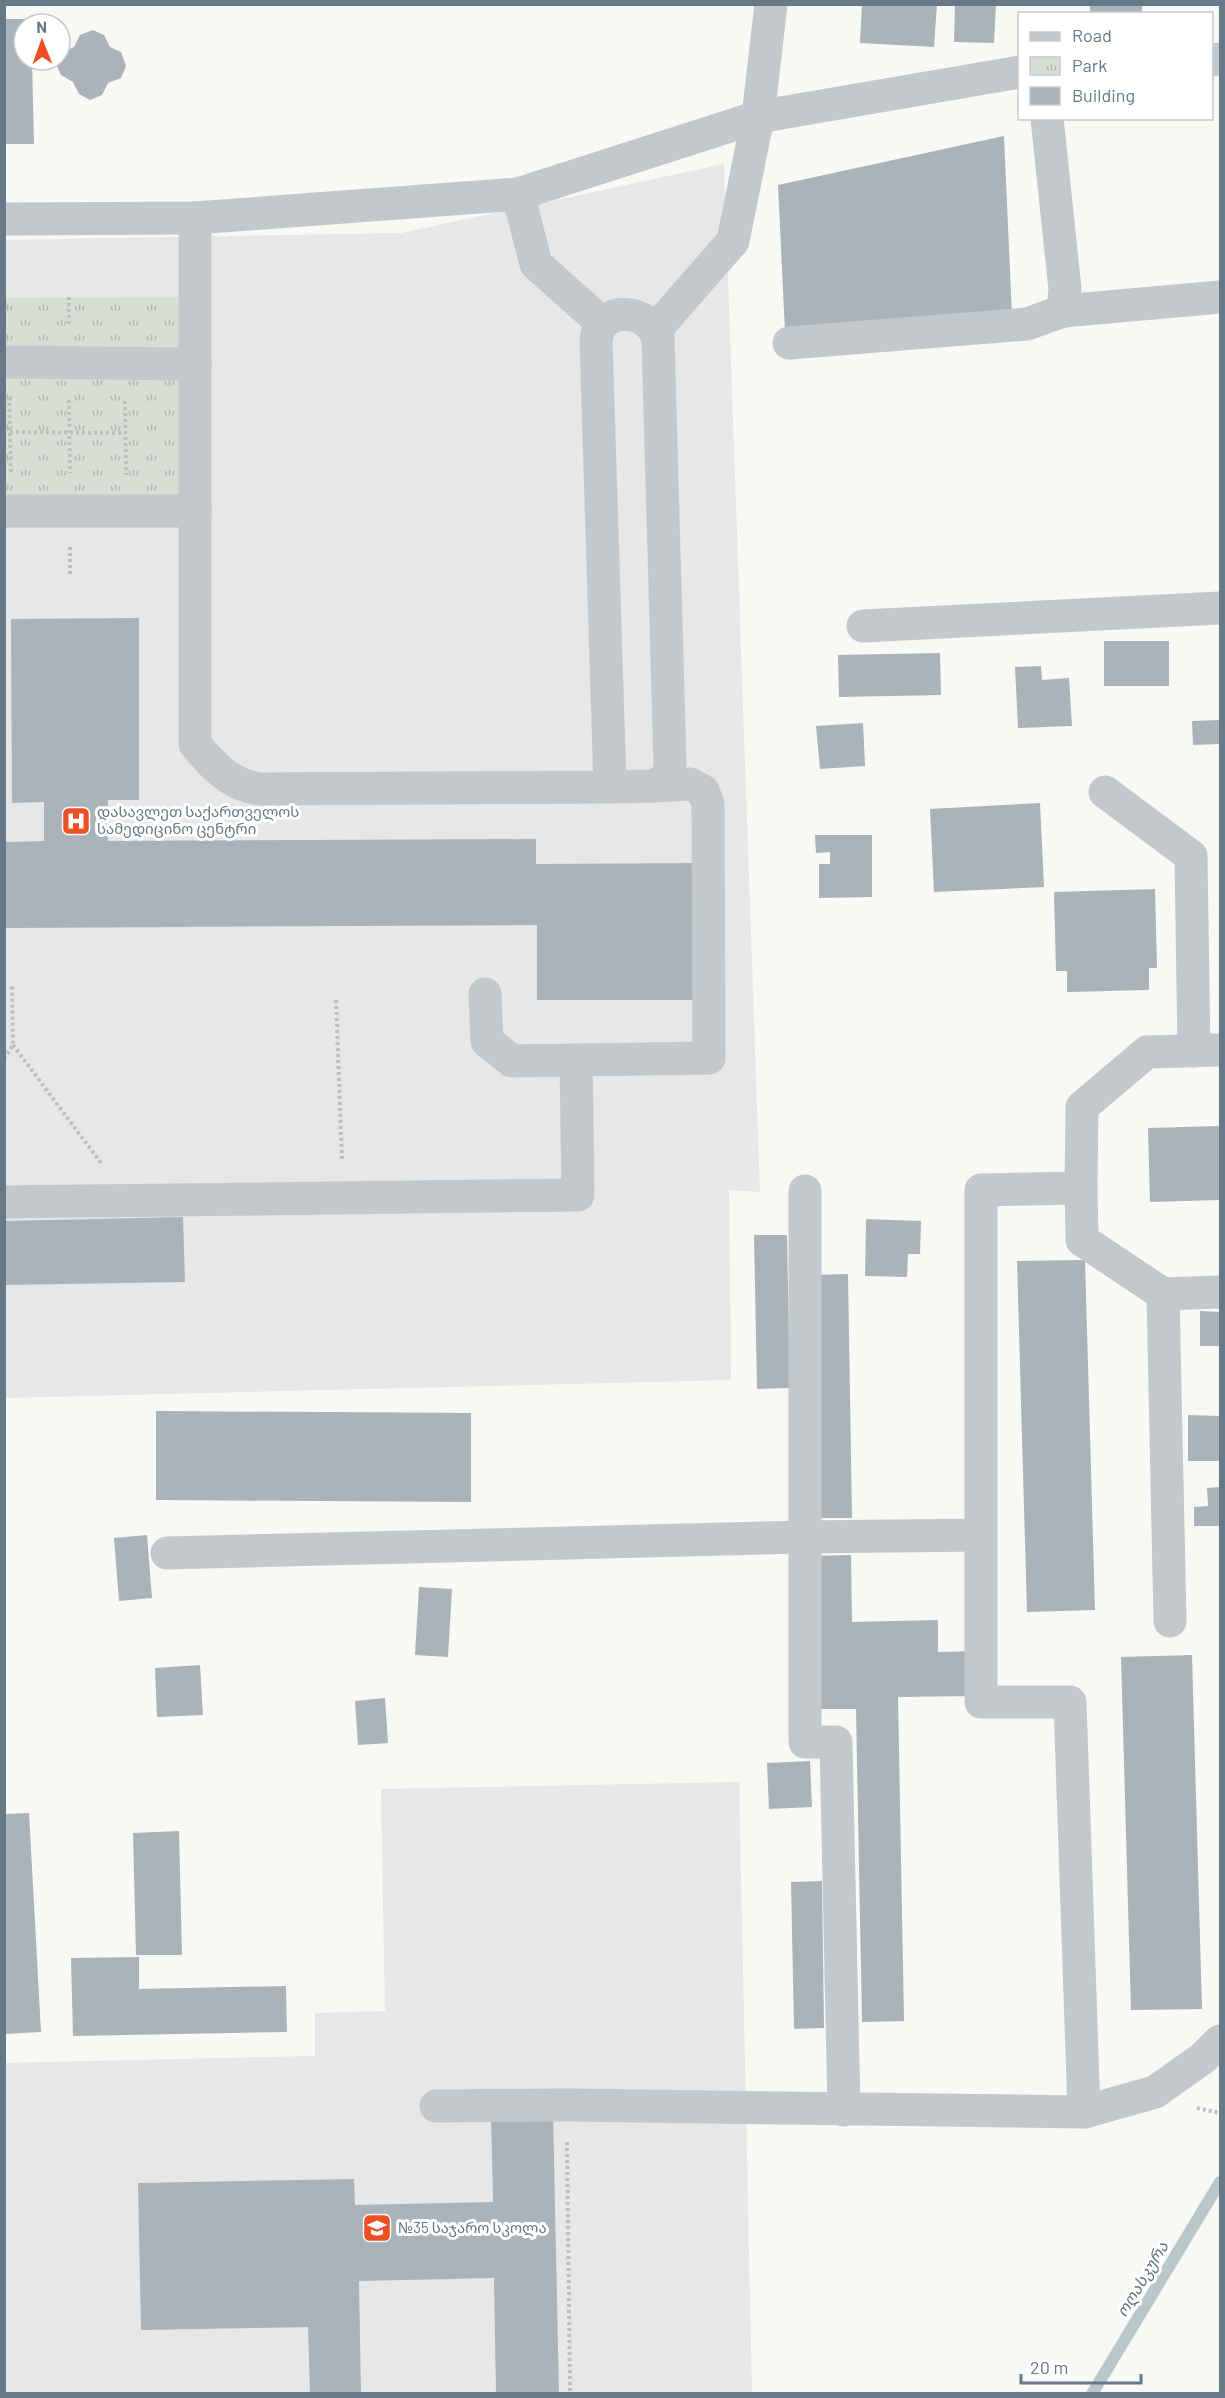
<svg xmlns="http://www.w3.org/2000/svg" width="1225" height="2398" viewBox="0 0 1225 2398" font-family="Barlow,'Noto Sans Georgian',sans-serif">
<defs>
<pattern id="park-tufts" width="24" height="20" patternUnits="userSpaceOnUse" patternTransform="scale(1.5)"><rect width="24" height="20" fill="#d8ded4"/><path d="M3 7l-1-3M5 7V3M7 7l1-3M15 17l-1-3M17 17v-4M19 17l1-3" fill="none" stroke="#b3b9b2"/></pattern>
</defs>
<rect width="100%" height="100%" fill="#f8f8f5"/>
<g fill="#e6e7e6">
<path d="M724,164L760,1192L729,1190L731,1380L5,1398L4,240L401,233Z"/>
<path d="M739,1782L752,2393H5L4,2063L315,2056V2013L385,2011L381,1789Z"/>
</g>
<path fill="url(#park-tufts)" d="M195,297V511H5V298Z"/>
<g fill="none" stroke-linecap="round" stroke-linejoin="round">
<path stroke="#b9c7ca" stroke-width="12" d="M1092,2394L1220,2182"/>
</g>
<g fill="#aab3b9">
<path d="M862,4H937L934,47L860,43Z"/>
<path d="M955,4H996L994,43L954,42Z"/>
<rect x="1090" y="4" width="52" height="10"/>
<path d="M4,19H31V24H24V60H32L34,144H4Z"/>
<path d="M93,30L104,35L110,47L121,52L126,66L121,78L108,83L102,95L90,100L79,94L73,82L61,75L56,64L60,60L61,53L74,47L80,35Z"/>
<path d="M1004,136L1012,316L785,332L778,185Z"/>
<path d="M139,618V800H108V841L536,839V864L698,863L699,1000H537V925L5,928V842L44,841V802L12,803L11,619Z"/>
<rect x="1104" y="641" width="65" height="45"/>
<path d="M940,653L941,695L839,697L838,655Z"/>
<path d="M1041,666L1042,680L1069,678L1072,726L1018,728L1015,667Z"/>
<path d="M1220,720V744L1193,745L1192,721Z"/>
<path d="M863,723L865,766L820,769L816,726Z"/>
<path d="M1040,803L1044,887L934,892L930,809Z"/>
<path d="M815,835H872V897L819,898V864H830V852L816,853Z"/>
<path d="M1155,889L1157,968H1149V990L1067,992V971H1056L1054,892Z"/>
<path d="M1220,1126V1200L1150,1202L1148,1128Z"/>
<path d="M183,1217L185,1282L4,1285V1221Z"/>
<path d="M866,1219L921,1221L920,1254H908L907,1277L865,1276Z"/>
<path d="M754,1235H787L790,1388L757,1389Z"/>
<path d="M1085,1260L1095,1610L1027,1612L1017,1261Z"/>
<path d="M848,1274L852,1518H817L813,1275Z"/>
<path d="M1200,1311L1220,1312V1346H1200Z"/>
<path d="M156,1411L471,1413V1502L156,1500Z"/>
<path d="M1188,1415L1220,1416V1461H1188Z"/>
<path d="M1220,1487V1526H1194V1507L1208,1506L1207,1488Z"/>
<path d="M147,1535L152,1598L119,1601L114,1538Z"/>
<path d="M851,1555L852,1622L938,1620V1652L976,1651L977,1696L898,1697L904,2021L862,2022L856,1709H816L813,1556Z"/>
<path d="M419,1587L452,1589L448,1657L415,1655Z"/>
<path d="M1192,1655L1202,2009L1131,2010L1121,1657Z"/>
<path d="M200,1665L203,1715L157,1717L155,1668Z"/>
<path d="M385,1698L388,1743L358,1745L355,1701Z"/>
<path d="M810,1761L812,1807L769,1809L767,1763Z"/>
<path d="M29,1813L41,2032L4,2034V1814Z"/>
<path d="M179,1831L182,1955H136L133,1833Z"/>
<path d="M822,1881L824,2028L794,2029L791,1882Z"/>
<path d="M139,1957V1989L286,1986L287,2032L73,2036L71,1958Z"/>
<path d="M553,2112L559,2394H496L494,2278L359,2281L361,2394H310L308,2327L141,2330L138,2183L354,2179L355,2205L493,2202L491,2113Z"/>
</g>
<g fill="none" stroke-linecap="round" stroke-linejoin="round">
<g stroke="#bdc0c3" stroke-width="4" stroke-dasharray="3 3" stroke-linecap="butt">
<path d="M69,297V326"/>
<path d="M9,397L11,474"/>
<path d="M69,400L70,473"/>
<path d="M125,401L126,475"/>
<path d="M10,432L125,433"/>
<path d="M70,547V574"/>
<path d="M336,1000L342,1161"/>
<path d="M13,1045L101,1163"/>
<path d="M4,1059L13,1045L12,985"/>
<path d="M1197,2108L1220,2113"/>
<path d="M567,2142L570,2394"/>
</g>
<g stroke="#c3c8cc" stroke-width="33">
<path d="M1212,60L1220,59"/>
<path d="M518,194L536,264L602,323"/>
<path d="M195,218V744C213,766 231,785 259,789L610,787L596,340C600,305 649,307 658,339L670,765L667,779L653,786L610,787"/>
<path d="M4,219L195,218L518,194L758,117L1020,72"/>
<path d="M1063,311L1220,297"/>
<path d="M655,330L733,241L758,117L771,4"/>
<path d="M789,343L1027,324L1063,311L1065,289L1047,118"/>
<path d="M4,362L195,364"/>
<path d="M4,511H195"/>
<path d="M863,626L1220,608"/>
<path d="M1105,792L1191,856L1194,1051"/>
<path d="M485,994L487,1041L512,1061L709,1058L708,804L703,791L690,784L653,786"/>
<path d="M1081,1188L1082,1240L1163,1294L1220,1292"/>
<path d="M805,1191V1742H836L844,2110"/>
<path d="M4,1202L578,1195L576,1060"/>
<path d="M1163,1294L1170,1621"/>
<path d="M167,1553L805,1537L980,1535"/>
<path d="M436,2106L567,2105L1084,2112L1155,2092L1203,2058L1220,2041"/>
<path d="M1084,2112L1070,1702H981V1190L1081,1188L1082,1107L1147,1052L1220,1050"/>
</g>
</g>
<defs>
<g id="hospital-square" transform="scale(1.5)"><rect x="-9" y="-9" width="18" height="18" rx="4" fill="#ec4f22" stroke="#fff"/><path d="M-5-5h3v3.5h4V-5h3V5h-3V1.5h-4V5h-3Z" fill="#fff"/></g>
<g id="school-square" transform="scale(1.5)"><rect x="-9" y="-9" width="18" height="18" rx="4" fill="#ec4f22" stroke="#fff"/><path d="M0-5L7-2L0 1L-7-2ZM-4 1L0 2.5L4 1V4Q0 6-4 4Z" fill="#fff"/></g>
</defs>
<g fill-rule="evenodd">
<use href="#hospital-square" x="76" y="821"/>
<use href="#school-square" x="377" y="2228"/>
</g>
<g text-anchor="middle" stroke-width="6" stroke-linejoin="round" paint-order="stroke">
<g font-size="15" fill="#667988" stroke="#fff" text-anchor="start">
<text x="97" y="817">დასავლეთ საქართველოს<tspan x="97" dy="17">სამედიცინო ცენტრი</tspan></text>
<text x="398" y="2233">№35 საჯარო სკოლა</text>
</g>
<g font-size="16" font-style="italic" fill="#5d747c" stroke="#fff">
<text transform="translate(1142 2279) rotate(-59)" y="6">ოღასკურა</text>
</g>
</g>
<rect width="1225" height="2398" fill="none" stroke="#667988" stroke-width="12"/>
<rect x="1018" y="12" width="195" height="108" fill="#ffffff" stroke="#c2c9cf" stroke-width="1.5"/>
<rect x="1030" y="32" width="30" height="9" fill="#c3c8cc" stroke="#c2c9cf" stroke-width="1.5"/>
<text x="1072" y="42" font-size="18" fill="#667988">Road</text>
<rect x="1030" y="57" width="30" height="18" fill="url(#park-tufts)" stroke="#c2c9cf" stroke-width="1.5"/>
<text x="1072" y="72" font-size="18" fill="#667988">Park</text>
<rect x="1030" y="87" width="30" height="18" fill="#aab3b9" stroke="#c2c9cf" stroke-width="1.5"/>
<text x="1072" y="102" font-size="18" fill="#667988">Building</text>
<g transform="translate(42 42) rotate(359)"><circle r="28" fill="#ffffff" stroke="#c2c9cf" stroke-width="1.5"/>
<path d="M0-4.5L10 22L0 15L-10 22Z" fill="#ec4f22"/>
<text y="-9" font-size="16" font-weight="bold" text-anchor="middle" fill="#667988">N</text>
</g>
<path d="M1021 2374v9h120v-9" fill="none" stroke="#667988" stroke-width="3"/>
<text x="1030" y="2374" font-size="18" fill="#667988" stroke="#ffffff" stroke-width="4.5" paint-order="stroke">20 m</text>
</svg>
